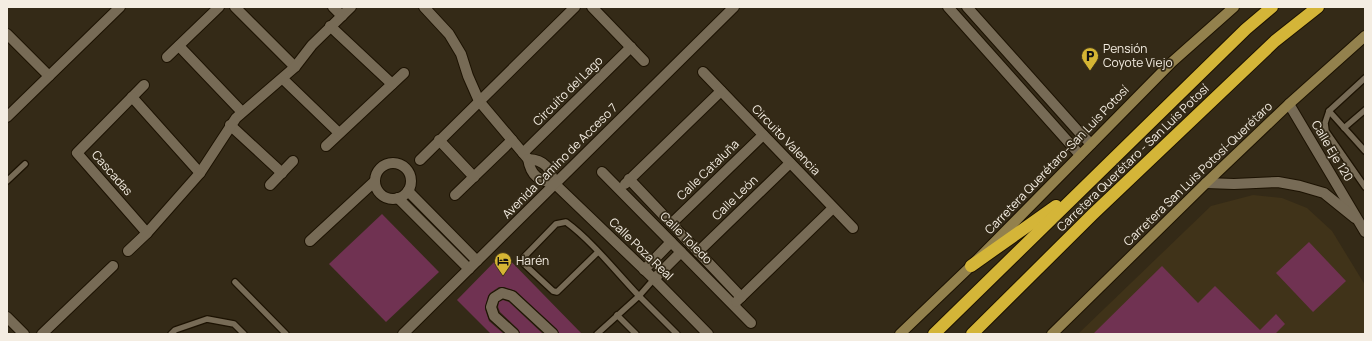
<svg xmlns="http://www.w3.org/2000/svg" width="1372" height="341" viewBox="0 0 1372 341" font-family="Manrope,sans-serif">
<rect width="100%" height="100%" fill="#342a17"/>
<path fill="#403319" d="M1253,195L1282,198L1307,208L1332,231L1365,285V334H1078L1211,206Z"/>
<g fill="#703252">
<path d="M382,214L439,272L386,322L329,264Z"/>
<path d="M1309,242L1346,281L1313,312L1276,273Z"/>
<path d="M503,253L582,334H559L557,329L516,291L504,287H499L490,293L488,296L485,309L489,321L504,334H491L457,300Z"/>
<path d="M1162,266L1198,303L1215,286L1260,330L1276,314L1285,324L1275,334H1093Z"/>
<path d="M503,300L509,302L543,334H520L518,329L500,312L498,307L499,302Z"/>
</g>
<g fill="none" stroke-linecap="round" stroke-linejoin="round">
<g stroke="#1c1202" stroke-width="8">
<g id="lane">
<path d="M1365,78L1329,111L1325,123L1326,131L1365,187"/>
<path d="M1329,111L1365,151"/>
<path d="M1344,128L1365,110"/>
<path d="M7,181L25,164"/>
<path d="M598,252L557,292L553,291L524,264V257L556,224L566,222C592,241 616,272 639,296L654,279"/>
<path d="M235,282L286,334"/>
<path d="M617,315L636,334"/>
<path d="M171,334L175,330L207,319L234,324L244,334"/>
<path d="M597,334L639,296L677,334"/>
</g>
</g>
<g stroke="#1c1202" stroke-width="12">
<g id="street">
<path d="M235,7L295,67"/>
<path d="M333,7L342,16"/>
<path d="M424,7L449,34L461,54L468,76L479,101L528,159C531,177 539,180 555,184"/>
<path d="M592,7L644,61"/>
<path d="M948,7L1080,155"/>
<path d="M967,7L1078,131L1091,144"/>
<path d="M330,26L392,84"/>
<path d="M7,34L49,76"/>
<path d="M179,46L242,112"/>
<path d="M167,57L219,7"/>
<path d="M703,72L853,228"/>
<path d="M283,79L339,133"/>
<path d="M144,85L77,153L147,233"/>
<path d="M132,97L200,173"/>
<path d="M1289,104L1365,232"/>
<path d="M7,117L120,7"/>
<path d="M230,125L282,173"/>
<path d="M439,140L474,177"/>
<path d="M326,146L404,73"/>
<path d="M523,153L631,47"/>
<path d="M528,159C546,160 550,169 555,184L654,279L708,334"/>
<path d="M420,160L575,7"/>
<circle cx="393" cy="181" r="18"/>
<path d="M602,172L751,323"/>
<path d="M629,179L741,297"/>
<path d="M1206,183L1234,184L1278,182L1300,186L1324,193L1355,218"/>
<path d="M625,184L721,91"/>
<path d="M270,185L293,161"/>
<path d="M408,191L477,261"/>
<path d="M455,195L512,140"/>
<path d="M398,198L469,269"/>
<path d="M671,224L763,135"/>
<path d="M310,241L375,181"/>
<path d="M128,251L147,233L200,173L236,118L295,67L312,45L351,7"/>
<path d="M698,252L790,163"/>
<path d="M644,270L671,242"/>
<path d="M654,279L681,252"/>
<path d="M736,302L833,208"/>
<path d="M7,317L24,334"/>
<path d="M42,334L113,266"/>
<path d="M403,334L734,7"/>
<path d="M514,334L494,316L491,307L494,298L502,293L512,296L553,334"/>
</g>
</g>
<g stroke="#1c1202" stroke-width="12">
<g id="secondary">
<path d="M900,334L971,266L1172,62L1234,7"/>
<path d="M1052,334L1206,183L1289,104L1365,36"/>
</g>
</g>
<g stroke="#1c1202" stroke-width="14">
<g id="highway">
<path d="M971,266L1056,206"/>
<path d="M934,334L1246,29L1272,7"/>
<path d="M972,334L1093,214L1275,41L1318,7"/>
</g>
</g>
<use href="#lane" stroke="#776b56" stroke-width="5.5"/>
<use href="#street" stroke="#776b56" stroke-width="10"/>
<use href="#secondary" stroke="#93814d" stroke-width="10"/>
<use href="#highway" stroke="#d4b538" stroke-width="12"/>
</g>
<defs>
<g id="parking-pin" transform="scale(0.9)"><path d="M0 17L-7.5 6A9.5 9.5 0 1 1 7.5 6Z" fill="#d5b534" stroke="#342a17"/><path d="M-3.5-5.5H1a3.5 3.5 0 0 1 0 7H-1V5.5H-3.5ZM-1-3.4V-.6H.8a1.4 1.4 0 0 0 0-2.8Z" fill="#111"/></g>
<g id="hotel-pin" transform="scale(0.9)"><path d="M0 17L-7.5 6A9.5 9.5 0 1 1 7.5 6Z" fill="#d5b534" stroke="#342a17"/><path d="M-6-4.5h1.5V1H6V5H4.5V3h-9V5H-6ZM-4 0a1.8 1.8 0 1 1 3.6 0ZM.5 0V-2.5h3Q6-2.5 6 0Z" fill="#111"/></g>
</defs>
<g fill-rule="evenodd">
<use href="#parking-pin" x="1090" y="56"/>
<use href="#hotel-pin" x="503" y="261"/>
</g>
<g text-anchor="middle" stroke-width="3.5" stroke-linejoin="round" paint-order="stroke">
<g font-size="12" fill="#f4ede2" stroke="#342a17" text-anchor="start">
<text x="1103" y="53">Pensión<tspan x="1103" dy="14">Coyote Viejo</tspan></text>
<text x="516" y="265">Harén</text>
</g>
<g font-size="12" fill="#f4ede2" stroke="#342a17">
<text transform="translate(568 91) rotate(-45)" y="4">Circuito del Lago</text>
<text transform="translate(786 140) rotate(46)" y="4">Circuito Valencia</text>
<text transform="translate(1332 151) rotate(59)" y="4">Calle Eje 120</text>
<text transform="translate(1133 158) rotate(-44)" y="4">Carretera Querétaro - San Luis Potosí</text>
<text transform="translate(1057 160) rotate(-46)" y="4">Carretera Querétaro-San Luis Potosí</text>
<text transform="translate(560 161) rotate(-45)" y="4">Avenida Camino de Acceso 7</text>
<text transform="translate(708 170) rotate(-44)" y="4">Calle Cataluña</text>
<text transform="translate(112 173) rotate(49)" y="4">Cascadas</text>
<text transform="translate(1198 174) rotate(-44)" y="4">Carretera San Luis Potosí-Querétaro</text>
<text transform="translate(735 198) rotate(-44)" y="4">Calle León</text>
<text transform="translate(686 238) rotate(45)" y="4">Calle Toledo</text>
<text transform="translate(641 249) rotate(44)" y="4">Calle Poza Real</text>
</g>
</g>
<rect width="1372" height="341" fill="none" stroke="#f4ede2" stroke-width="16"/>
</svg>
